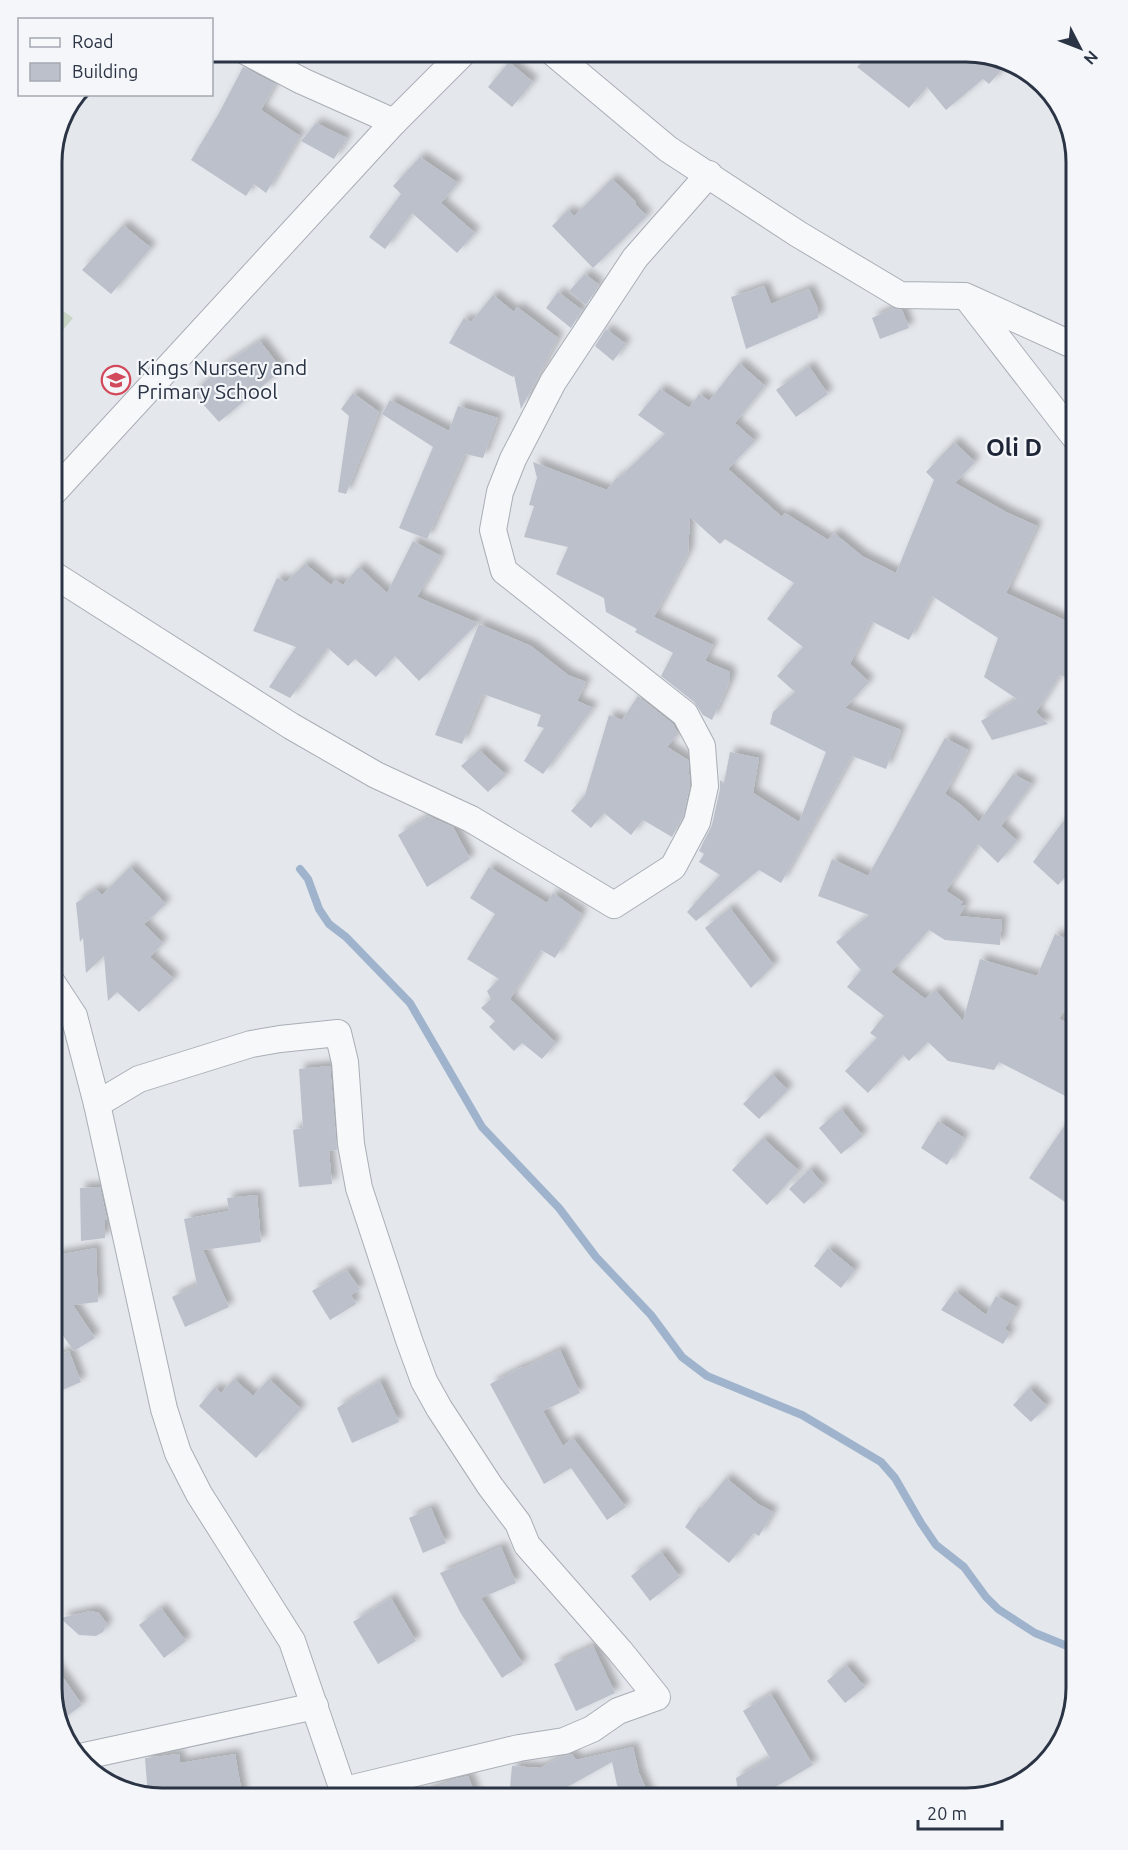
<svg xmlns="http://www.w3.org/2000/svg" width="1128" height="1850" viewBox="0 0 1128 1850" font-family="Ubuntu,sans-serif">
<defs>
<filter id="shadow"><feDropShadow dx="5.5" dy="-5.5" stdDeviation="3" flood-color="#0004"/></filter>
</defs>
<rect width="100%" height="100%" fill="#e4e7ec"/>
<path fill="#c9d6c5" d="M51,302L73,318L51,344Z"/>
<g fill="none" stroke-linecap="round" stroke-linejoin="round">
<path stroke="#9fb4cc" stroke-width="8" d="M300,869L308,879L319,909L329,924L346,937L410,1003L482,1127L559,1208L596,1257L651,1315L682,1357L707,1376L802,1415L881,1462L895,1478L921,1523L936,1545L964,1567L986,1597L998,1609L1035,1633L1077,1650"/>
</g>
<g fill="#bbc0ca" filter="url(#shadow)">
<path d="M873,51H974L1008,63L989,84L983,79L946,110L927,87L909,108L857,67Z"/>
<path d="M509,62L533,82L512,107L488,87Z"/>
<path d="M243,67L275,84L261,110L300,136L266,193L254,184L246,196L191,160L218,115Z"/>
<path d="M316,123L347,138L334,159L301,141Z"/>
<path d="M420,157L458,183L441,203L475,233L457,253L412,213L385,249L369,237L401,194L393,186Z"/>
<path d="M612,179L636,202L635,204L647,216L593,268L552,226L568,210L574,216Z"/>
<path d="M123,225L151,248L111,294L82,270Z"/>
<path d="M585,274L599,285L586,305L569,291Z"/>
<path d="M764,286L771,304L809,289L818,309V318L746,349L731,297Z"/>
<path d="M558,292L582,310L571,328L546,308Z"/>
<path d="M493,295L514,312L517,307L558,338L521,409L514,375L513,377L449,343L464,318L471,322Z"/>
<path d="M894,308L902,310L909,328L880,339L872,318Z"/>
<path d="M606,329L626,344L613,361L595,346Z"/>
<path d="M260,341L282,370L219,422L193,393L222,366Z"/>
<path d="M739,363L765,386L735,423L755,441L728,469L782,517L785,513L828,540L834,533L862,556L896,573L934,480L926,472L954,442L975,462L955,483L1006,512L1037,526L1006,593L1077,626V660L1068,678L1060,675L1036,712L1048,724L992,740L981,721L1017,699L984,677L998,638L932,596L909,640L871,621L850,664L869,682L845,708L901,730L886,769L852,756L781,883L759,870L696,921L687,912L720,875L699,862L704,854L699,851L712,825L720,789V780L724,783L730,752L759,758L753,793L799,822L826,752L770,724L773,712L795,692L777,676L803,647L767,619L794,583L725,539L720,544L690,517L688,553L654,617L713,645L705,661L730,672V681L712,720L703,715L694,702L661,676L673,653L635,632L637,629L606,612L604,598L556,574L568,547L524,537L534,506L529,505L537,478L533,462L607,490L617,477L619,478L665,434L638,415L660,389L689,408L699,394L709,401Z"/>
<path d="M809,366L828,394L796,417L776,390Z"/>
<path d="M353,393L379,412L346,494L338,492L349,416L341,409Z"/>
<path d="M390,400L449,431L458,406L498,418L483,458L465,454L427,539L399,528L433,447L382,414Z"/>
<path d="M413,541L441,556L417,597L478,623L419,681L395,656L376,677L355,659L348,666L328,648L290,698L269,687L296,647L253,631L277,578L286,582L305,564L331,585L335,580L343,585L359,567L387,593Z"/>
<path d="M479,624L531,646L568,675L586,682L577,701L593,708L543,774L524,761L544,728L537,726L541,715L483,694L462,744L435,735Z"/>
<path d="M638,696L673,724L678,734L667,747L688,760L689,771L686,778L689,774L690,785L683,817L672,837L643,820L631,835L604,813L591,828L571,811L585,795L609,715L622,720Z"/>
<path d="M945,738L968,750L945,794L960,804L979,822L1013,774L1032,784L1001,826L1017,841L998,863L978,844L946,891L963,902L960,905H966L959,916L1002,920L1000,945L945,940L929,930L891,972L925,999L935,990L963,1021L980,959L1037,976L1055,934L1077,943V956L1067,979L1077,985V989L1059,1019L1077,1027V1102L999,1062L994,1070L948,1061L928,1042L909,1061L903,1055L868,1093L845,1071L877,1038L870,1033L884,1016L847,987L861,970L836,942L869,915L818,896L832,859L868,876Z"/>
<path d="M479,750L506,775L488,792L461,766Z"/>
<path d="M1077,803V865L1058,885L1033,862Z"/>
<path d="M428,816L453,827L470,859L427,887L398,835Z"/>
<path d="M130,867L166,904L144,924L163,943L150,957L174,979L139,1012L117,992L108,1001L104,956L86,973L83,938L80,942L76,903L96,889L102,895Z"/>
<path d="M489,867L547,903L553,893L582,914L555,958L541,950L510,999L556,1043L542,1059L522,1043L514,1051L489,1027L495,1021L481,1008L491,999L487,991L499,979L467,959L495,914L470,898Z"/>
<path d="M730,908L774,965L751,988L705,928Z"/>
<path d="M330,1066L337,1150L329,1151L332,1184L299,1187L293,1130L303,1128L299,1069Z"/>
<path d="M772,1074L788,1090L759,1119L743,1104Z"/>
<path d="M1077,1107V1210L1029,1178Z"/>
<path d="M841,1109L863,1136L841,1154L819,1128Z"/>
<path d="M938,1121L964,1138L947,1165L921,1148Z"/>
<path d="M763,1138L799,1171L767,1205L732,1170Z"/>
<path d="M810,1169L824,1185L804,1204L789,1189Z"/>
<path d="M100,1187L107,1220H105V1238L81,1241L80,1188Z"/>
<path d="M257,1195L261,1242L203,1250L229,1307L185,1327L172,1297L197,1285L184,1219L229,1211L227,1198Z"/>
<path d="M96,1248L98,1302L73,1305L95,1338L74,1351L61,1333L52,1256Z"/>
<path d="M828,1248L855,1270L841,1288L814,1266Z"/>
<path d="M347,1270L360,1289L351,1295L356,1304L330,1320L312,1291Z"/>
<path d="M955,1291L986,1315L996,1296L1017,1307L1005,1329L1010,1333L1003,1344L941,1310Z"/>
<path d="M560,1350L580,1393L543,1411L563,1446L573,1438L626,1507L607,1520L571,1468L544,1484L490,1384L522,1367L523,1368Z"/>
<path d="M69,1351L81,1382L51,1395V1358Z"/>
<path d="M234,1379L253,1396L269,1379L301,1409L256,1458L199,1406L215,1387L221,1393Z"/>
<path d="M380,1381L399,1422L352,1443L337,1408Z"/>
<path d="M1029,1388L1047,1406L1031,1422L1013,1405Z"/>
<path d="M726,1478L758,1504L773,1512L759,1536L754,1533L729,1563L685,1527L700,1506L701,1508Z"/>
<path d="M431,1508L446,1543L423,1553L409,1518Z"/>
<path d="M501,1547L516,1583L481,1598L523,1664L502,1678L460,1612L440,1573Z"/>
<path d="M661,1552L680,1577L650,1601L631,1576Z"/>
<path d="M391,1598L416,1641L378,1664L353,1622Z"/>
<path d="M161,1608L186,1641L164,1658L139,1625Z"/>
<path d="M91,1611L99,1613L107,1624L103,1632L96,1636L79,1635L60,1618Z"/>
<path d="M593,1646L615,1693L576,1711L554,1664Z"/>
<path d="M51,1660L82,1705L59,1722L51,1688Z"/>
<path d="M846,1665L865,1687L845,1703L827,1681Z"/>
<path d="M771,1694L813,1765L755,1799H739L736,1778L770,1758L743,1711Z"/>
<path d="M633,1747L639,1773L651,1799H623L617,1785L612,1762L546,1799H509L512,1766L540,1768L561,1757L572,1754L576,1760Z"/>
<path d="M179,1754L180,1763L235,1754L243,1799H189L188,1794L148,1796L145,1758Z"/>
<path d="M468,1776L477,1799H409L456,1779Z"/>
</g>
<g fill="none" stroke-linecap="round" stroke-linejoin="round">
<g stroke="#a9aeb7" stroke-width="28">
<g id="street">
<path d="M245,51L302,81L394,122"/>
<path d="M551,51L668,149L798,234L900,295L965,296L1077,347"/>
<path d="M967,298L1077,440"/>
<path d="M51,495L394,122L465,51"/>
<path d="M51,573L291,726L376,775L471,819L614,905L673,867L697,822L705,786L702,746L685,714L504,571L493,530L500,492L513,459L553,382L635,258L709,174"/>
<path d="M51,981L74,1016L97,1104L164,1409L178,1453L199,1494L292,1641L346,1799"/>
<path d="M97,1104L139,1079L251,1044L280,1039L338,1033L345,1062L351,1144L359,1188L409,1340L424,1381L439,1408L490,1486L518,1523L527,1545L620,1651L657,1697L618,1711L592,1729L564,1741L519,1748L345,1790"/>
<path d="M80,1757L315,1706"/>
</g>
</g>
<use href="#street" stroke="#f7f8fa" stroke-width="26"/>
</g>
<defs>
<g id="school-ring" transform="scale(1.5)"><circle r="9.5" fill="#f4f6f9" stroke="#d1495b" stroke-width="1.5"/><path d="M0-5L7-2L0 1L-7-2ZM-4 1L0 2.5L4 1V4Q0 6-4 4Z" fill="#d1495b"/></g>
</defs>
<g fill-rule="evenodd">
<use href="#school-ring" x="116" y="380"/>
</g>
<g text-anchor="middle" stroke-width="4.5" stroke-linejoin="round" paint-order="stroke">
<g font-size="21" fill="#2b3445" stroke="#f4f6f9" text-anchor="start">
<text x="137" y="375">Kings Nursery and<tspan x="137" dy="24">Primary School</tspan></text>
</g>
<g font-size="24" font-weight="bold" fill="#1d2536" stroke="#f4f6f9">
<text x="1014" y="456">Oli D</text>
</g>
</g>
<path d="M0 0H1128V1850H0ZM162 62H966A100 100 0 0 1 1066 162V1688A100 100 0 0 1 966 1788H162A100 100 0 0 1 62 1688V162A100 100 0 0 1 162 62Z" fill="#f4f6f9" fill-rule="evenodd"/>
<path fill="none" stroke="#2b3445" stroke-width="3" d="M162 62H966A100 100 0 0 1 1066 162V1688A100 100 0 0 1 966 1788H162A100 100 0 0 1 62 1688V162A100 100 0 0 1 162 62Z"/>
<rect x="18" y="18" width="195" height="78" fill="#f4f6f9" stroke="#a4a8b1" stroke-width="1.5"/>
<rect x="30" y="38" width="30" height="9" fill="#f7f8fa" stroke="#a4a8b1" stroke-width="1.5"/>
<text x="72" y="48" font-size="18" fill="#2b3445">Road</text>
<rect x="30" y="63" width="30" height="18" fill="#bbc0ca" stroke="#a4a8b1" stroke-width="1.5"/>
<text x="72" y="78" font-size="18" fill="#2b3445">Building</text>
<g transform="translate(1080 48) rotate(132)" stroke="#f4f6f9" stroke-width="4.5" paint-order="stroke">
<path d="M0-4.5L10 22L0 15L-10 22Z" fill="#2b3445"/>
<text y="-9" font-size="16" font-weight="bold" text-anchor="middle" fill="#2b3445">N</text>
</g>
<path d="M918 1820v9h84v-9" fill="none" stroke="#2b3445" stroke-width="3"/>
<text x="927" y="1820" font-size="18" fill="#2b3445" stroke="#f4f6f9" stroke-width="4.5" paint-order="stroke">20 m</text>
</svg>
